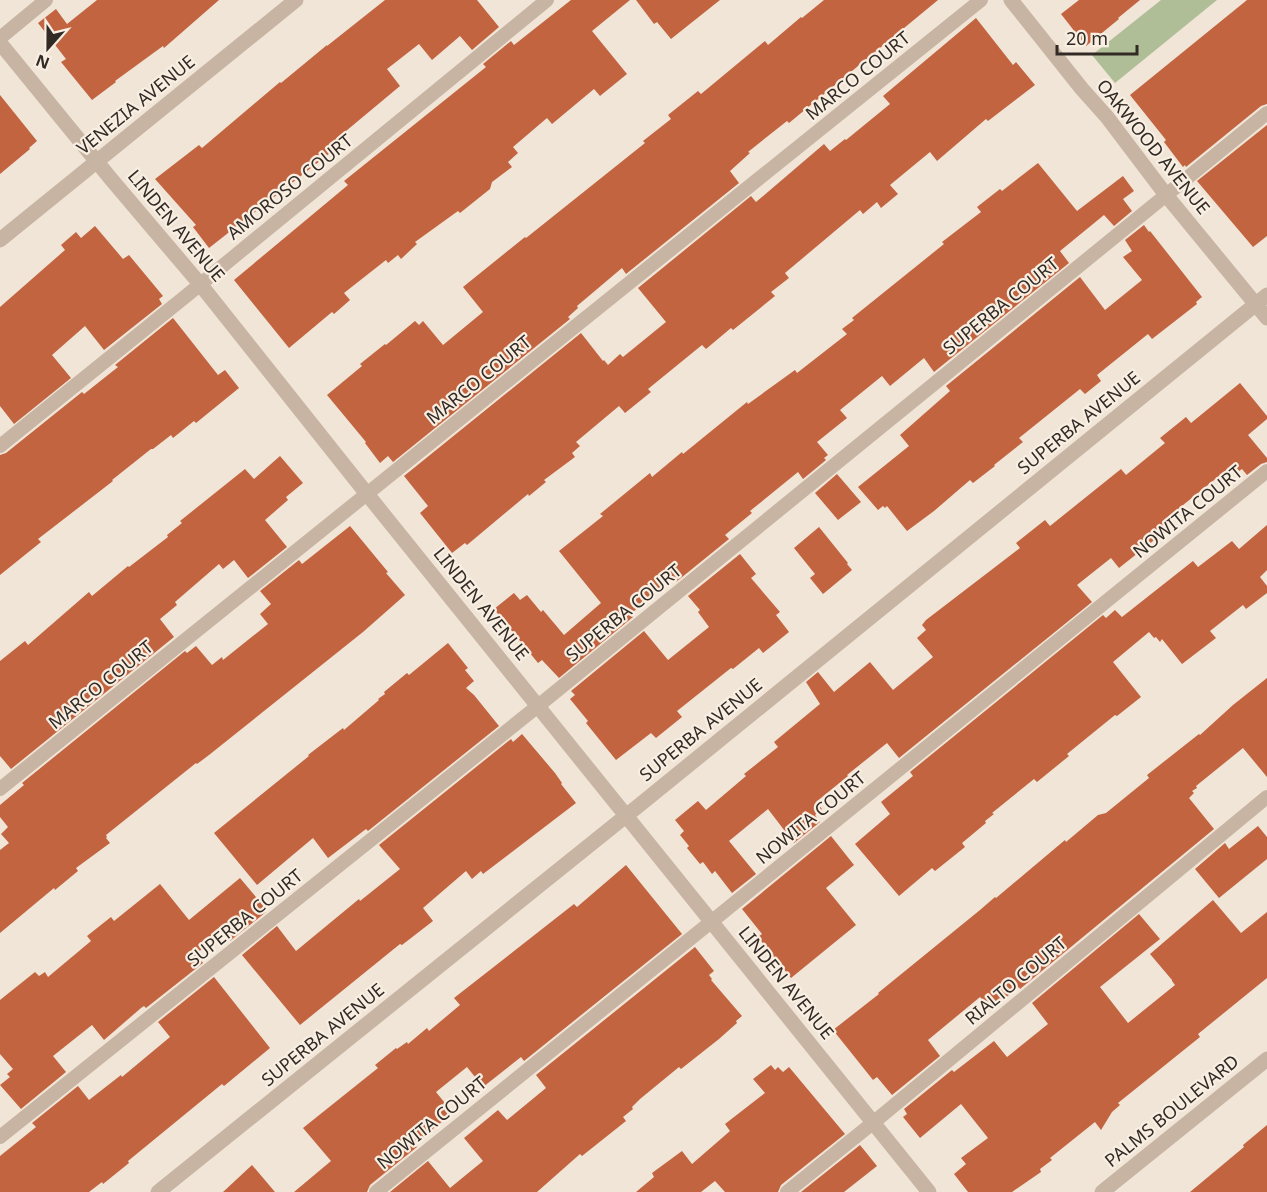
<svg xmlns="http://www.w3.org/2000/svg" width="1267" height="1192" viewBox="0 0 1267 1192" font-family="'Noto Sans',sans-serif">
<rect width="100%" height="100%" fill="#f0e5d7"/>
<path fill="#b0be97" d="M1161,0H1217L1115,83L1092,55Z"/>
<g fill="#c36441">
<path d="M97,0H219L164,48L163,46L115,81L116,82L92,100L61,62L66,59L38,23L56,9L67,24Z"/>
<path d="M385,0H477L499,27L472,50L460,36L432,60L419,44L387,69L400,86L334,141L339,146L209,248L193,227L196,225L155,179L199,145L202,148L280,82L281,83L327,45V46Z"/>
<path d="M571,0H630L592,31L627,74L600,96L594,89L552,124L547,118L513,147L518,153L508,162L512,167L492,182L490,189L460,213L458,211L415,242L417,244L401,259L398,255L388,263L386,260L344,293L350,300L334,314L332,312L289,348L234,280L348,185L344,181L486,67L483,64L511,41L514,45Z"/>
<path d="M636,0H720L671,39L657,22L654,24Z"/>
<path d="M824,0H938L789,123L787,121L748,152L750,153L730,171L739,183L626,274L622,268L577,306L578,308L568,317L570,319L393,462L388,456L380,463L365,443L366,442L327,395L362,366L360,364L385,344L386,345L415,321L419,325L423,321L443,345L483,312L463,287L525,237L526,238L645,143L643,141L671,119L668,115L698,91L701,94L765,41L768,45L801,17L802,18Z"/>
<path d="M1079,0H1140L1118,18L1119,19L1086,46L1061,14Z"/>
<path d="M1247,0H1267V104L1261,106L1186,167L1185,165L1183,167L1164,142L1166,140L1130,95Z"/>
<path d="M976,18L1013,65L1016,62L1035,85L988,121L986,119L937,161L930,152L890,185L898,194L881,208L877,202L863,214L860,210L785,273L789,278L771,292L775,296L733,330L731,328L706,349L702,345L648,389L651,392L625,413L619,406L576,442L580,446L572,453L575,457L544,480L546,482L529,496L528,494L467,545L465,543L452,553L420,513L428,506L404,476L581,333L603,361L604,360L608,365L620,354L623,357L666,322L638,288L751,196L756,202L824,144L830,151L845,139L846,140L890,104L883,96Z"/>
<path d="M0,95L37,141L29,148L30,149L0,174Z"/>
<path d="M1267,125V236L1253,247L1197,181Z"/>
<path d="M1038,163L1077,211L1123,176L1134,191L1123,199L1132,211L1114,226L1104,215L1060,251L1069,263L934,372L924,358L890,386L882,376L840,410L847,418L817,442L828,455L824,458L826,460L803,479L798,472L750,511L752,513L725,535L729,539L676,582L674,579L655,592L631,614L633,617L559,678L542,660L538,663L494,609L514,593L520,600L527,595L541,612L543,610L564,635L601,603L559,551L603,516L600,514L650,473L652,477L682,452L683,454L747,402L748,404L795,370L797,373L847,334L842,329L854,320L852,318L944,244L942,242L981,212L977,207L1000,189L1002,191Z"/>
<path d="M1144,225L1149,232L1150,231L1202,297L1196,302L1197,304L1152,339L1148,334L1097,375L1101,381L1085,394L1080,389L1019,438L1023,442L994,465L995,466L973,483L970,480L934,511L907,531L887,506L885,508L883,506L878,510L858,487L909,446L900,435L950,391L946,386L1080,277L1105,310L1142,280L1123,257L1132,251L1125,240Z"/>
<path d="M95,226L123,259L129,255L163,296L159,299L162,304L104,350L85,326L52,355L71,378L14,424L0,406V307L65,250L61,245L76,232L81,238Z"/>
<path d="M173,318L218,375L225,370L239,388L196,423L194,421L173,438L171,435L153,449H151L112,480L113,481L38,539L41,542L0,575V455L6,453L82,392L84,394L118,367L115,365Z"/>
<path d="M1240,383L1267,416V419L1248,435L1267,458V462L1261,464L1247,475L1242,469L1239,471L1234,464L1162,522L1168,529L1119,568L1111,558L1077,585L1092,602L899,758L887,743L847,775L848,776L816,802L822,809L815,815L820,822L794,843L768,809L729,841L756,874L732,893L715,871L712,874L703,862L700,864L687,848L689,846L680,835L684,831L675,820L698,801L706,810L746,776L744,774L778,747L774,742L820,704L806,682L818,672L834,692L870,662L893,690L933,657L917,638L926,630L922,625L926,620L1020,548L1016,543L1045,520L1050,526L1121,469L1126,475L1165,443L1160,438L1186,417L1191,423Z"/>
<path d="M280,456L303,483L286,497L288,500L265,520L287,547L248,578L234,560L223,569L219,564L175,602L177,605L160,619L174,637L11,769L0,756V661L25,641L28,645L89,592L92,596L128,566L129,567L168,537L167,535L182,523L180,521L245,469L254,479Z"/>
<path d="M837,474L861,502L838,520L815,493Z"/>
<path d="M1267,525V570L1260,577L1267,586V593L1246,609L1243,605L1210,631L1216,638L1182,664L1162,639L1160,642L1156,637L1154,638L1149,632L1113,662L1141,697L1117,716L1115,715L1067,754L1069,756L1037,782L1034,779L992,813L994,814L985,821L986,823L962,843L965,847L935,871L932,868L899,896L855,844L890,814L881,802L913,776L910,772L1103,615L1106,618L1115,610L1122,617L1193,561L1198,567L1232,541L1239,549Z"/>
<path d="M350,526L388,572L386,573L405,595L363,632L209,755L197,764L196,763L106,835L107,837L106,838L110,843L76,868L78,871L55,890L54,888L0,933V850L9,843L1,834L8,827L0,817V805L24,785L22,783L185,651L187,653L196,646L212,665L222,657L223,660L268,624L260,614L271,604L260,591L299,560L302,564Z"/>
<path d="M819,527L848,563L847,564L852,570L823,594L810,578L815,574L794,548Z"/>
<path d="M740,554L756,574L751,578L780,612L776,615L789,632L763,653L759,648L733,669L731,668L677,711L682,717L656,738L651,733L616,760L586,723L588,721L570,699L575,695L571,691L644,631L668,660L709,627L698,612L700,610L688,596Z"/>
<path d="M448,643L468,668L465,670L474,681L466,688L474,695L499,726L368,831L366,829L328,858L313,838L257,885L214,833L309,756L308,755L343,728L344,730L379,700L378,699L385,694L384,692L407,673L409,675Z"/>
<path d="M1267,678V777L1243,748L1196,786L1197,788L1192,791L1194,793L1189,798L1214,829L1020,989L1019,987L990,1010L980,997L928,1040L940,1056L892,1095L877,1077L873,1080L833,1030L879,994L878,993L980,910L995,897L996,898L1065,840L1066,842L1098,815L1106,813L1149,778L1147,775L1199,734L1200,735L1233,705Z"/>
<path d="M522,734L555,773L562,783L561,784L576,803L483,874L481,871L472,879L466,871L423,908L433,921L402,945L400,944L300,1025L242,955L277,926L296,951L359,899L360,901L400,869L379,845L511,739L513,742Z"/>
<path d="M1258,826L1267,837V859L1219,898L1195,869L1225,843L1229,849Z"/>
<path d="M831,836L854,865L826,888L856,925L791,978L758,937L762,934L742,909Z"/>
<path d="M626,865L682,934L524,1061L521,1057L483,1087L467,1067L436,1092L453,1113L414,1144L417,1147L370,1185L367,1192H294L331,1161L303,1128L378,1068L375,1065L396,1048L397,1049L407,1042L408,1044L427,1028L429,1031L460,1005L454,998L574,904L577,907Z"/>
<path d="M240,878L266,909L264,910L266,912L230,941L223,932L196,954L203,963L146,1008L144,1006L141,1008L104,1040L92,1025L53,1056L66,1072L21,1109L0,1085L10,1077L7,1074L13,1069L0,1054V1000L35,972L39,976L45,972L48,977L91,941L87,936L111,917L114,921L160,884L189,920Z"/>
<path d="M1213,900L1241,933L1267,912V978L1198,1034L1200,1037L1118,1103L1120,1105L1112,1112L1101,1130L1095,1122L1050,1158L1052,1160L1040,1169L1041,1172L1012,1192H968L954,1174L966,1164L961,1158L988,1138L961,1104L920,1138L903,1117L907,1114L904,1109L952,1070L954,1072L994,1041L1007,1057L1048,1024L1032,1003L1139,914L1160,939L1100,987L1128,1023L1175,985L1172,981V980L1150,954Z"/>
<path d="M695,947L714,971L709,975L712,979L711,980L742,1016L736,1021L737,1023L719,1039L681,1069L679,1067L640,1099L632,1107L633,1109L623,1117L626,1121L582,1156L580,1154L537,1192H390L428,1161L450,1188L483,1161L464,1138L498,1110L507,1120L546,1088L536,1075Z"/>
<path d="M214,977L270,1048L224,1086L222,1084L128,1161L129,1163L103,1184L102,1182L89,1192H0V1156L36,1127L32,1123L78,1086L89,1100L121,1075L122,1077L170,1037L158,1022Z"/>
<path d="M771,1065L775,1070L778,1067L783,1072L789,1067L845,1134L781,1185L778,1192H725L715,1181L701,1192H636L654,1177L652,1173L682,1151L692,1164L730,1131L725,1124L765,1093L753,1079Z"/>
<path d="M1267,1125V1192H1190L1244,1147L1243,1145Z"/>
<path d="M860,1145L877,1166L844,1192H801Z"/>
<path d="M252,1165L275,1192H223Z"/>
</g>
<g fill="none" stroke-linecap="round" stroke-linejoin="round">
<g stroke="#c7b4a3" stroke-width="14">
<path d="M0,38L46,0"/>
<path d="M0,446L186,296L547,0"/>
<path d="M0,789L981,0"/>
<path d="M0,1137L538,706L1267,113"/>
<path d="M376,1192L711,922L1267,471"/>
<path d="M787,1192L874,1122L1267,797"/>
</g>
<g stroke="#c7b4a3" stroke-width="15">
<path d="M1011,0L1082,89L1107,117L1166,195L1267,318"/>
<path d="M0,43L111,179L200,284L367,494L929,1192"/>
<path d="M0,240L296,0"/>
<path d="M158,1192L642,803L1267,295"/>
<path d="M1102,1192L1267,1059"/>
</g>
</g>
<g text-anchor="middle" stroke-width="4.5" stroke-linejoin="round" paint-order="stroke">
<g font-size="18" fill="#322a25" stroke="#f8efe2">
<text transform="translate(858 76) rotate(-39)" y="6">MARCO COURT</text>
<text transform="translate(136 105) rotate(-39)" y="6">VENEZIA AVENUE</text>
<text transform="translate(1153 147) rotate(51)" y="6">OAKWOOD AVENUE</text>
<text transform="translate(290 187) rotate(-39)" y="6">AMOROSO COURT</text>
<text transform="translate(176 226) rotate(50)" y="6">LINDEN AVENUE</text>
<text transform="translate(1001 306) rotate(-39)" y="6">SUPERBA COURT</text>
<text transform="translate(479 380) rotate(-39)" y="6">MARCO COURT</text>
<text transform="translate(1079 423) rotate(-39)" y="6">SUPERBA AVENUE</text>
<text transform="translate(1188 512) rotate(-39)" y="6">NOWITA COURT</text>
<text transform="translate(481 604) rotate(51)" y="6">LINDEN AVENUE</text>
<text transform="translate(624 613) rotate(-39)" y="6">SUPERBA COURT</text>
<text transform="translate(101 685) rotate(-39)" y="6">MARCO COURT</text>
<text transform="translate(701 730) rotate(-39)" y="6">SUPERBA AVENUE</text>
<text transform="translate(811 818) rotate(-39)" y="6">NOWITA COURT</text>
<text transform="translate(245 918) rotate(-39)" y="6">SUPERBA COURT</text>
<text transform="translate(1016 981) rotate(-40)" y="6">RIALTO COURT</text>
<text transform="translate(786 983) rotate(51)" y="6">LINDEN AVENUE</text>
<text transform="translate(323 1035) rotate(-39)" y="6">SUPERBA AVENUE</text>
<text transform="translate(1172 1111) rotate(-39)" y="6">PALMS BOULEVARD</text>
<text transform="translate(432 1123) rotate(-39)" y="6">NOWITA COURT</text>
</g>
</g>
<g transform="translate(48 48) rotate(201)" stroke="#f8efe2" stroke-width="4.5" paint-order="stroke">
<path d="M0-4.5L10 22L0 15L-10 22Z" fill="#322a25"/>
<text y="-9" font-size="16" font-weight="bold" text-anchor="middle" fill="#322a25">N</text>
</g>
<path d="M1057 45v9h80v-9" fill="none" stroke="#322a25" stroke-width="3"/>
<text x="1066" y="45" font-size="18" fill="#322a25" stroke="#f8efe2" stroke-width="4.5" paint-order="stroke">20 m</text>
</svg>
